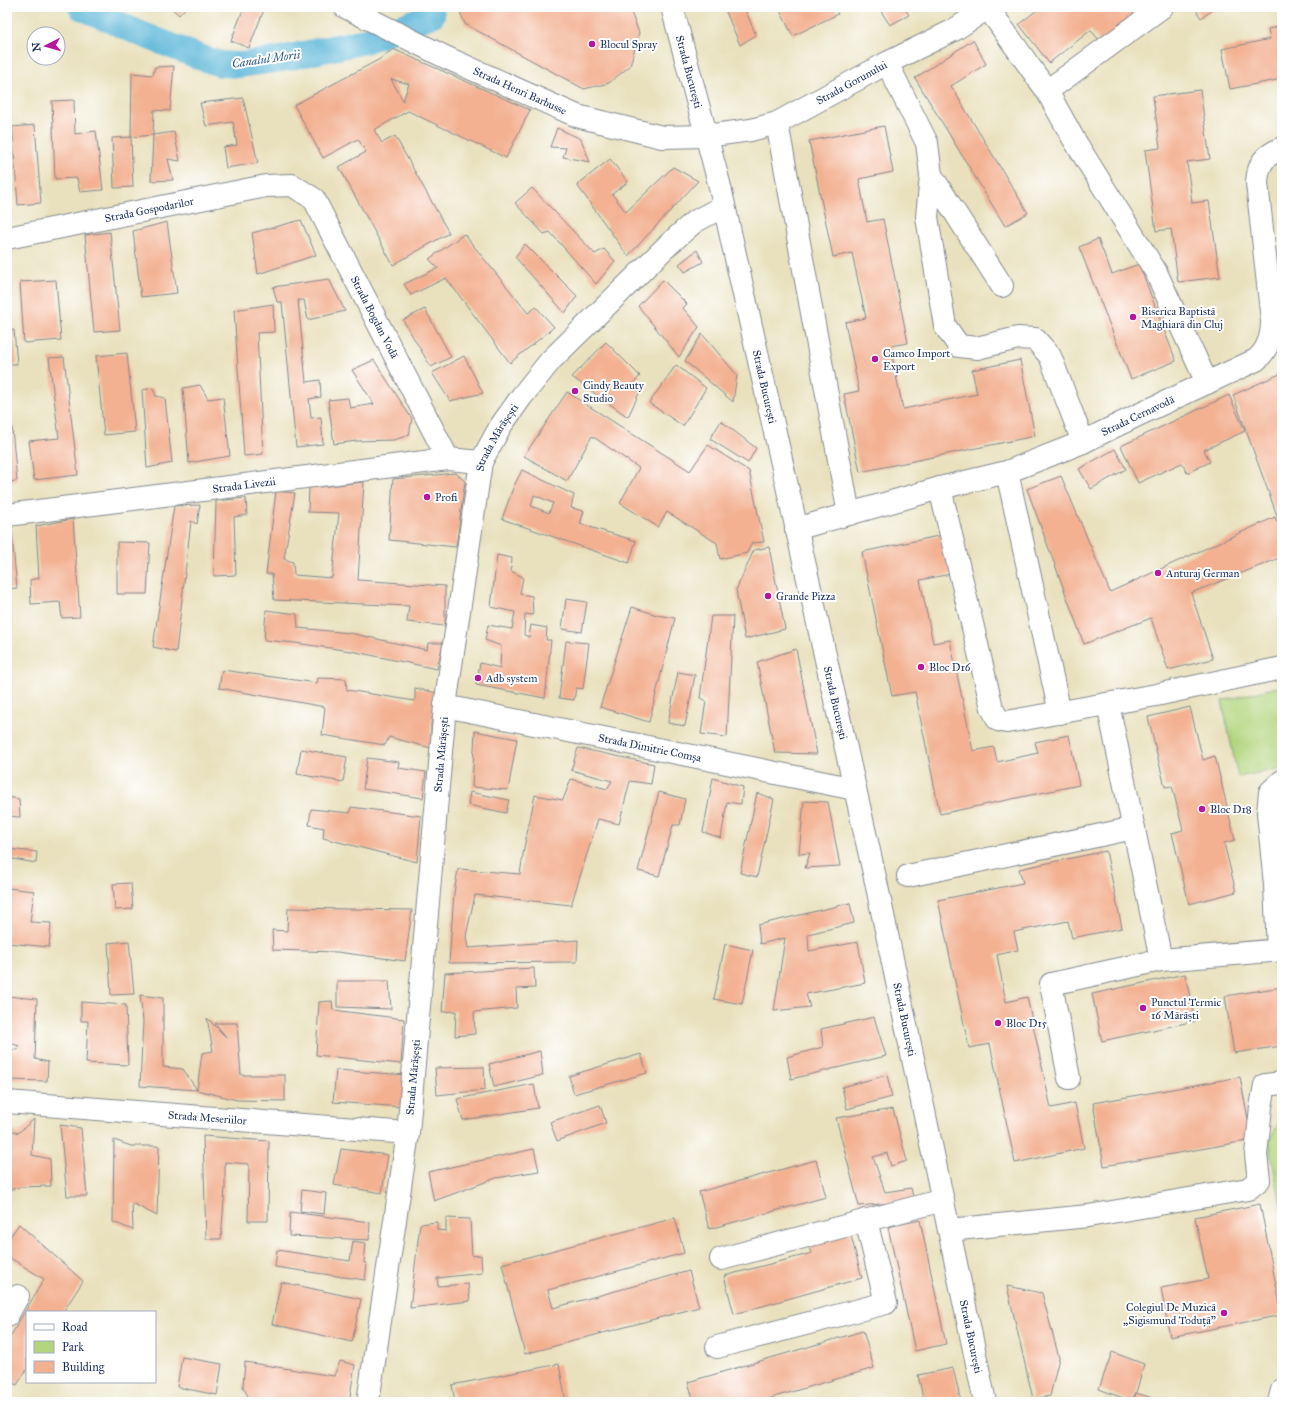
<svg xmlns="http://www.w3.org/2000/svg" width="1289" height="1409" viewBox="0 0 1289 1409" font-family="'IM FELL Great Primer',serif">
<rect width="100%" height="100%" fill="#fff"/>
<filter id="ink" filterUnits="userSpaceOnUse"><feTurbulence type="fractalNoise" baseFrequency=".025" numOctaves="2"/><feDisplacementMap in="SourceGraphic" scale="8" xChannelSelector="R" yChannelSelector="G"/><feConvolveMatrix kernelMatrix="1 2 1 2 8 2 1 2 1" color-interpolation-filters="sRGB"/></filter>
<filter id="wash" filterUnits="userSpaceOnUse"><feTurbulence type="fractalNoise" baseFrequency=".012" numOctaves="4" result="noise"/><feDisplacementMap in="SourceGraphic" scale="16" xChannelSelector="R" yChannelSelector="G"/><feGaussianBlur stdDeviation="0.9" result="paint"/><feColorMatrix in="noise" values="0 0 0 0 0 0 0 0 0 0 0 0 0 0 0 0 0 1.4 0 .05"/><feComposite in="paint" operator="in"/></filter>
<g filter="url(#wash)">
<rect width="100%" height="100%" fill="#e9e1be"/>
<g fill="#b2d57e" stroke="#66826e">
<path d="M1282,686V768L1238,777L1222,701Z"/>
<path d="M1282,1116V1212L1269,1141Z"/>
</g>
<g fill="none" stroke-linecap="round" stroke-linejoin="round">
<path stroke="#59b5d7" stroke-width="26" d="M81,7L141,34L202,58L221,64L240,65L281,59L365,41L432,15"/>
</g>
<g id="blocks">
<g fill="#f3b192" fill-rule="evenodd">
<path d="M170,7H186L179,15Z"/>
<path d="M244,7H265L249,48L231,41Z"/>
<path d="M458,7H629L639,33L630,66L609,83L584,89L465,24Z"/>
<path d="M724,7H744L756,35L740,45Z"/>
<path d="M778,7H834L838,14L793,36Z"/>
<path d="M878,7H904L909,15L890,25Z"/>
<path d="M1041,7H1146L1101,43L1091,30L1049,63L1019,24Z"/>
<path d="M1194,7H1218L1201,18Z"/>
<path d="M1282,26V79L1230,89L1222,49L1270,39L1268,29Z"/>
<path d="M973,40L986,64L951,86L1028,213L1005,226L915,78Z"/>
<path d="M393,49L530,110L506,158L408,111L374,130L382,143L395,136L449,233L393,265L339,167L366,152L358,139L323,158L294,105L380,59ZM391,79L409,84L403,101Z"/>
<path d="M174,66L170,111L154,110L153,135L131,137L132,73L153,75L155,67Z"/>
<path d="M1200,90L1210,159L1187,162L1192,203L1209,201L1220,277L1178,282L1171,229L1156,231L1145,150L1160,148L1153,96Z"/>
<path d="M7,93H8L11,120L7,121Z"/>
<path d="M243,98L258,163L226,168L223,147L237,145L233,122L206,126L200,103Z"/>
<path d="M74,100L75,134L96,131L103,190L80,192L77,178L55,179L52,101Z"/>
<path d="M35,125L41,203L18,205L12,127Z"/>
<path d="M884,126L893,172L859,179L867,222L883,219L908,343L890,346L903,409L977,394L972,370L1020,360L1035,436L860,472L844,394L859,391L845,322L866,318L852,253L833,257L809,141Z"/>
<path d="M557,128L581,139L590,162L563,157L566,148L550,147Z"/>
<path d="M174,132L180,161L168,159L173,180L151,181L153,135Z"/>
<path d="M131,137L133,187L114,188L112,138Z"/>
<path d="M610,159L628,182L612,194L626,212L673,167L698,181L628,256L577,185Z"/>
<path d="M532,188L595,254L604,249L615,261L596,284L550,232L544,234L515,203Z"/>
<path d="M301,220L316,255L258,274L252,233Z"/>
<path d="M167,222L177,293L141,297L133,231Z"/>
<path d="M110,232L120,330L94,332L85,235Z"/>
<path d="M464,234L528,313L536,307L554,327L510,363L446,278L411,295L404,284L438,268L429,259Z"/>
<path d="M1098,239L1112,274L1139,264L1176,361L1131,379L1079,247Z"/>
<path d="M525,244L577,296L565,313L515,257Z"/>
<path d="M697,250L703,262L685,272L679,264Z"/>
<path d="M329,279L345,311L308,320L304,300H298L306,382L320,380L321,397L309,399L311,418L321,417L323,444L296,447L282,302H277L273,287Z"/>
<path d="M56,280L61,340L24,343L20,282Z"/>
<path d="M663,280L687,304L683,308L699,327L679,357L638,306Z"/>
<path d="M273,304L274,332L257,333L263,454L244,456L234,310Z"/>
<path d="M425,309L451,357L431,367L403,320Z"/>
<path d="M14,330L17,364H7V331Z"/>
<path d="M702,334L737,375L733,402L685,361Z"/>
<path d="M606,342L640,376L631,386L640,391L628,417L572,377Z"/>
<path d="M127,353L135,432L104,435L96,356Z"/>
<path d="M464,356L483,393L450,401L432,373Z"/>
<path d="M64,357L78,475L34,480L29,441L59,438L49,358Z"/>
<path d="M374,360L412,419L409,435L394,440L357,441L334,444L328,400L348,398L350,408L374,404L352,370Z"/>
<path d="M676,365L706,388L683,426L649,403Z"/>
<path d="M1282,373V529L1233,395Z"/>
<path d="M200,385L208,399L223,397L230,456L189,463L183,388Z"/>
<path d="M153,388L156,396L165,398L172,463L147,468L142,390Z"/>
<path d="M567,392L690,471L708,445L749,471L764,542L752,543L747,553L720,559L717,543L667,512L658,527L620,503L639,468L592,436L567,481L524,456Z"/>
<path d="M1229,395L1245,431L1204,450L1210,462L1187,473L1182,463L1138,483L1121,446Z"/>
<path d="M7,418H11L17,481L7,482Z"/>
<path d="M721,421L756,448L748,463L710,439Z"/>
<path d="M1115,449L1126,469L1091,489L1079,469Z"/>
<path d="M522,470L574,495L571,508L584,511L580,524L636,541L629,563L502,519L513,488ZM534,495L553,503L549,513L531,506Z"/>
<path d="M456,473L465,481L456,547L389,540L393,479Z"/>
<path d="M1061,476L1110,592L1275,517L1282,533V557L1191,593L1213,659L1168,670L1151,618L1084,644L1027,489Z"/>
<path d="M364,482L358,580L445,586V626L407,622L409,606L274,600L272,574H266L276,491L295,493L284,559L293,562L294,575L332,578L339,513L308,512L309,488Z"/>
<path d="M246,498L247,515L234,517L236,575L214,576L216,501Z"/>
<path d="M200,505L197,524L191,521L176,652L153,647L174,506Z"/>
<path d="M73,519L80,617L62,618L60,602L31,604L30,580L39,578L36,526Z"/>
<path d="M11,526L17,588L7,589V527Z"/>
<path d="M943,535L951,574L920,580L933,643L950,640L973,751L994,747L997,762L1038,753L1035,742L1069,735L1079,785L940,814L915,692L892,696L862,552Z"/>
<path d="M117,542L150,543L147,594H117Z"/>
<path d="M769,547L785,629L745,639L736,590L754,550Z"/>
<path d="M497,555L512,558L511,571L523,577L520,594L532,596L533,615L525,614L524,635L529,637L531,625L547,628L546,640H551L545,698L476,685L480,663L500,668L501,646L485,640L488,625L512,629L515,612L491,607Z"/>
<path d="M566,599L587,602L582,632L562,629Z"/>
<path d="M632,607L657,615L675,618L649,722L600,707Z"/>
<path d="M266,610L297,614L298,628L350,633L427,650L428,643H443L437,669L351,651L295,643L264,640Z"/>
<path d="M711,616H733L727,737L701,734L706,701L700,698Z"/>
<path d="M566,641L589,643L583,689L576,688L574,700L559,698Z"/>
<path d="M796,649L817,754L775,753L757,662Z"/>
<path d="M222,670L317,683L318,678L346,679L347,690L415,701V688L437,693L431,724V748L389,737L385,745L322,735L325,707L219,688Z"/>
<path d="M678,672L695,675L685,726L668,723Z"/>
<path d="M1190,707L1203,760L1215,756L1235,840L1224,843L1236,892L1189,904L1172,833L1183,830L1172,786L1165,787L1148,717Z"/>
<path d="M475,731L517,739L508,790L472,787Z"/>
<path d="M578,748L654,764L651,784L630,781L619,824L598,819L571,905L475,895L466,936L468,948L578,940L577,962L449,963L454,893L458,869L520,874L524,848L535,795L563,800L571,779L607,789L612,781L571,770Z"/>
<path d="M301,749L347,757L343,782L297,774Z"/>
<path d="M367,758L399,762L398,768L426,772L423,798L363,789Z"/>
<path d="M713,778L743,787L741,804L727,802L721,838L703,832Z"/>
<path d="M470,792L509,800L506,813L468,805Z"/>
<path d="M659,792L685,799L680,825H673L659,876L638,871Z"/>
<path d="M757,793L774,799L757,877L740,873Z"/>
<path d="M7,797L19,799L20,817L7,816Z"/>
<path d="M804,801L828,802L840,866L805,868L810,853L799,854Z"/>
<path d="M351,807L421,816L417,862L323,838L324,828L309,825L311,809L350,813Z"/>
<path d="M7,849L37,852L36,863L7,858Z"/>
<path d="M1106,851L1122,928L1072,938L1068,921L1014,932L1018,950L997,955L1006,1002L1027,997L1051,1108L1075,1103L1084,1148L1015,1163L990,1044L969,1048L938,900L1023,883L1019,869Z"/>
<path d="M131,883L133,909L115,910L113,884Z"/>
<path d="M7,888L34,891L30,922L51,923L49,947L7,943Z"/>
<path d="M850,903L854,923L808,934L809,951L858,942L865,983L806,994L810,1007L774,1011L785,938L760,944L758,925Z"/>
<path d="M288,908L412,910L405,961L337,952L273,950L272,930L287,931Z"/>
<path d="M129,941L134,994L111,995L108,943Z"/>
<path d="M725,944L753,950L742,1004L714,999Z"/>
<path d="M534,968L535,988L516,989L517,1008L474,1012L475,1034L455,1036L456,1011L442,1012L445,973Z"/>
<path d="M1185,974L1195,1021L1102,1041L1092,994Z"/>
<path d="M337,981H389L391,1009L337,1007Z"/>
<path d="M1282,987V1046L1234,1053L1225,996Z"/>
<path d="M140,995L163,998V1067L183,1069L197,1090L140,1086L143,1021Z"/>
<path d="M7,996L37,999L35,1059L48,1062L47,1081L7,1080V1049L18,1050L19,1046L7,1042Z"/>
<path d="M332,1001L333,1010L404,1019L401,1064L316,1055L319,1002Z"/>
<path d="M81,1002L126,1005L128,1065L86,1063L88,1021H81Z"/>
<path d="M874,1017L886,1056L791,1079L787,1057L823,1047L821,1029Z"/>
<path d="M207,1018L226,1037L215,1023H237L241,1075H285V1101L237,1100L197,1090L202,1053L213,1051Z"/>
<path d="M540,1051L543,1075L494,1087L489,1064Z"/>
<path d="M641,1054L647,1073L574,1094L569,1076Z"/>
<path d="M484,1067L485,1090L437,1095L435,1068Z"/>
<path d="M336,1070L406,1075L403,1107L333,1102Z"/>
<path d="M887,1075L892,1097L847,1109L842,1087Z"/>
<path d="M1240,1077L1252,1140L1104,1166L1093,1103Z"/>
<path d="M534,1084L538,1108L463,1120L457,1099Z"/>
<path d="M600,1105L606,1123L557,1141L550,1122Z"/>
<path d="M893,1109L907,1161L891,1166L887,1153L873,1157L885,1192L911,1188L914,1201L859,1206L836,1118Z"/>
<path d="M34,1119L32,1155L50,1159L51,1186L20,1187L7,1191V1128L18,1133Z"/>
<path d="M60,1125L81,1128L87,1196H67Z"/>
<path d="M203,1136L269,1141L268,1221H248L249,1164L225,1162V1188L221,1239H206Z"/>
<path d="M114,1140L131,1146H159L157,1216L132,1203L133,1230L113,1222Z"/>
<path d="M341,1149L388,1155L382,1193L334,1185Z"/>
<path d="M534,1149L539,1171L496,1178L434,1201L428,1172Z"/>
<path d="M816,1160L826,1197L709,1229L699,1192Z"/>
<path d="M302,1190L326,1193L324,1214L300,1211Z"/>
<path d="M1260,1204L1282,1315L1170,1337L1161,1288L1208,1279L1195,1217Z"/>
<path d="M290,1212L370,1222L369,1240L289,1236Z"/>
<path d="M446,1218L470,1219L472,1256L481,1255L482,1273L437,1278L438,1286L468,1284L470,1301L410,1308L420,1224L437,1222V1230L446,1231Z"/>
<path d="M675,1218L684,1253L548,1290L553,1308L689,1271L699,1307L525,1354L502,1264Z"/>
<path d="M920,1220L946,1344L915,1351L888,1227Z"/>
<path d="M19,1224L83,1281L63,1312H27V1369L17,1385L7,1381V1342L44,1279L7,1256V1241Z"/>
<path d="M850,1232L862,1278L734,1314L724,1276L812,1253L809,1245Z"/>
<path d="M353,1241L366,1243L364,1263H367L365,1280L275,1267L277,1250L350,1261Z"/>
<path d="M281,1282L361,1299L352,1342L272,1324Z"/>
<path d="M1007,1286L1042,1293L1059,1358L1050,1396L1033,1399Z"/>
<path d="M863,1331L874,1368L757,1402H694L688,1382Z"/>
<path d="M1112,1352L1144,1364L1136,1393L1131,1401L1099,1389Z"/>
<path d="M182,1357L222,1364L217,1395L177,1387Z"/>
<path d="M340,1361L355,1365L349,1402H251L243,1387L245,1362L334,1376Z"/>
<path d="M559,1364L566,1402H455L452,1385Z"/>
<path d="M953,1368L961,1402H924L918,1375Z"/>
<path d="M1136,1393L1165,1402H1133Z"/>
</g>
</g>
</g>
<g filter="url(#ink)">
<use href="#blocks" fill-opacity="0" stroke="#82888e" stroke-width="1"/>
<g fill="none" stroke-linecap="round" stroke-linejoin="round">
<g stroke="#82888e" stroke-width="24">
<g id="minor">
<path id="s1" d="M345,7L445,57L577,116L662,137L706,136L751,130L777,123L887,63L954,30L989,7"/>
<path d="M988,8L1047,91L1073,138L1156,272L1207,383"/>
<path d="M887,63L927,143L931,175L927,217L945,326L959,346L977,348L1018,338L1035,339L1050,356L1083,442"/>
<path d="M1047,91L1162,7"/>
<path d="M777,123L849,514"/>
<path d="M931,175L1002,286"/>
<path id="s2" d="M7,238L266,186L292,185L314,199L448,459"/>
<path d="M1007,472L1060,713"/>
<path d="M940,488L992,708L998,720L1007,722L1156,695L1282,668"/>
<path id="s3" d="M7,515L448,459L481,462"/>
<path id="s4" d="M796,529L940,488L1007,472L1083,442L1138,415L1256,360C1268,350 1272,337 1272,321L1257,183C1258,163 1264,156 1282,148"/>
<path d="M1108,704L1161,960"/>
<path id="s5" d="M445,706L855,789"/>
<path d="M908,876L1134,828"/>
<path d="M1278,951L1275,885L1268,813L1270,792L1282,781"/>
<path d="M1069,1078L1051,984L1161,960L1282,950"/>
<path id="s6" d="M7,1102L408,1133"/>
<path d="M949,1230L1088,1216L1248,1189L1259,1180L1256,1155L1261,1107L1265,1085L1282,1083"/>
<path d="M721,1259L943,1200"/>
<path d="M7,1316L18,1296"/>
<path d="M717,1347L886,1303L866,1220"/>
<path id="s7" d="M368,1402L408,1133L445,706L481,462L500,427L522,396L551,360L668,245L694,222L724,206"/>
<path d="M1279,1402L1282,1390"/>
</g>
</g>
<g stroke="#82888e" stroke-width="24">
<g id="major">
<path id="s8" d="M672,7L719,183L876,882L985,1402"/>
</g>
</g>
<use href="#minor" stroke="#fff" stroke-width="22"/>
<use href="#major" stroke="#fff" stroke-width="22"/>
</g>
</g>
<g fill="#b5179e" stroke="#fff" stroke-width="1.5">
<circle cx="592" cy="44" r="4"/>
<circle cx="1133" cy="317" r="4"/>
<circle cx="875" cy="359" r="4"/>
<circle cx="575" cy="391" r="4"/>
<circle cx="427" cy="497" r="4"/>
<circle cx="1158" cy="573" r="4"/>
<circle cx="768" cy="596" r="4"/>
<circle cx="921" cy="667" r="4"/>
<circle cx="478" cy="678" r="4"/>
<circle cx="1202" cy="809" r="4"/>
<circle cx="1143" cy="1008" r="4"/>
<circle cx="998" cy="1023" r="4"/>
<circle cx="1224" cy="1313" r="4"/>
</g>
<g text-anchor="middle" stroke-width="4" stroke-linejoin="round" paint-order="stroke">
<g font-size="11" fill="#1b2f5e" stroke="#fff" text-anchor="start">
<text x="600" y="48">Blocul Spray</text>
<text x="1141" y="315">Biserica Baptistă<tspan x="1141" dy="13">Maghiară din Cluj</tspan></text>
<text x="883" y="357">Camco Import<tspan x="883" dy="13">Export</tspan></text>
<text x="583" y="389">Cindy Beauty<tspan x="583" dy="13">Studio</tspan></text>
<text x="435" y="501">Profi</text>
<text x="1166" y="577">Anturaj German</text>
<text x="776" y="600">Grande Pizza</text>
<text x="929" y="671">Bloc D16</text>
<text x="486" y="682">Adb system</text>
<text x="1210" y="813">Bloc D18</text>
<text x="1151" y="1006">Punctul Termic<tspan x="1151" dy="13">16 Mărăști</tspan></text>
<text x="1006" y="1027">Bloc D15</text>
<text x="1216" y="1311" text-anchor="end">Colegiul De Muzică<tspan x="1216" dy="13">„Sigismund Toduță”</tspan></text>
</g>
<g font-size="11" fill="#1b2f5e" stroke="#fff">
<text dy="4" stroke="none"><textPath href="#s8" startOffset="67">Strada București</textPath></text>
<text dy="4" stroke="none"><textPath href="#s1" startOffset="545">Strada Gorunului</textPath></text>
<text dy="4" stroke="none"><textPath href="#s1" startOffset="194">Strada Henri Barbusse</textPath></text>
<text dy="4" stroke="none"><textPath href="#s2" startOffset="145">Strada Gospodarilor</textPath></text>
<text dy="4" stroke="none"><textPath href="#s2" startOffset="449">Strada Bogdan Vodă</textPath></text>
<text dy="4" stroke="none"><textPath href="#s8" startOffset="391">Strada București</textPath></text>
<text dy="4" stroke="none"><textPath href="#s4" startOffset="361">Strada Cernavodă</textPath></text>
<text dy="4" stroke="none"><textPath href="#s7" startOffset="976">Strada Mărășești</textPath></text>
<text dy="4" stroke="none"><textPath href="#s3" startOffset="239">Strada Livezii</textPath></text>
<text dy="4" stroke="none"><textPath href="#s8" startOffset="715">Strada București</textPath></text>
<text dy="4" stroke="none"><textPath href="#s5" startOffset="209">Strada Dimitrie Comșa</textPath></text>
<text dy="4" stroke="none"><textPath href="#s7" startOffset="652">Strada Mărășești</textPath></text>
<text dy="4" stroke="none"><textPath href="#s8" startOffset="1039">Strada București</textPath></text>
<text dy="4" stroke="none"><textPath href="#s7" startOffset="328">Strada Mărășești</textPath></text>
<text dy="4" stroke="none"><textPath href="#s6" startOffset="201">Strada Meseriilor</textPath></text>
<text dy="4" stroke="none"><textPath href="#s8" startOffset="1363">Strada București</textPath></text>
</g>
<g font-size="12" font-style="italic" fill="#315e88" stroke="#fff">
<text transform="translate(266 59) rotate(-8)" y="4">Canalul Morii</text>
</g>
</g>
<rect width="1289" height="1409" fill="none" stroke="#fff" stroke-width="24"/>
<rect x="26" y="1311" width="130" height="72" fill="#ffffff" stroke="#a4acbf"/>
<rect x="34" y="1324" width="20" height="6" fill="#ffffff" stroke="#a4acbf"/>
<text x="62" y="1331" font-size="12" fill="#1b2f5e">Road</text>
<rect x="34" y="1341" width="20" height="12" fill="#b2d57e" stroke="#a4acbf"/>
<text x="62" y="1351" font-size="12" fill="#1b2f5e">Park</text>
<rect x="34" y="1361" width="20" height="12" fill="#f3b192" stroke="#a4acbf"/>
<text x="62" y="1371" font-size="12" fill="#1b2f5e">Building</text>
<g transform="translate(46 46) rotate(264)"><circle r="19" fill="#ffffff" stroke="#a4acbf"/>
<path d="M0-3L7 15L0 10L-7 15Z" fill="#b5179e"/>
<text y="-6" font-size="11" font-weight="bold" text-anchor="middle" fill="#1b2f5e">N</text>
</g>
</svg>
